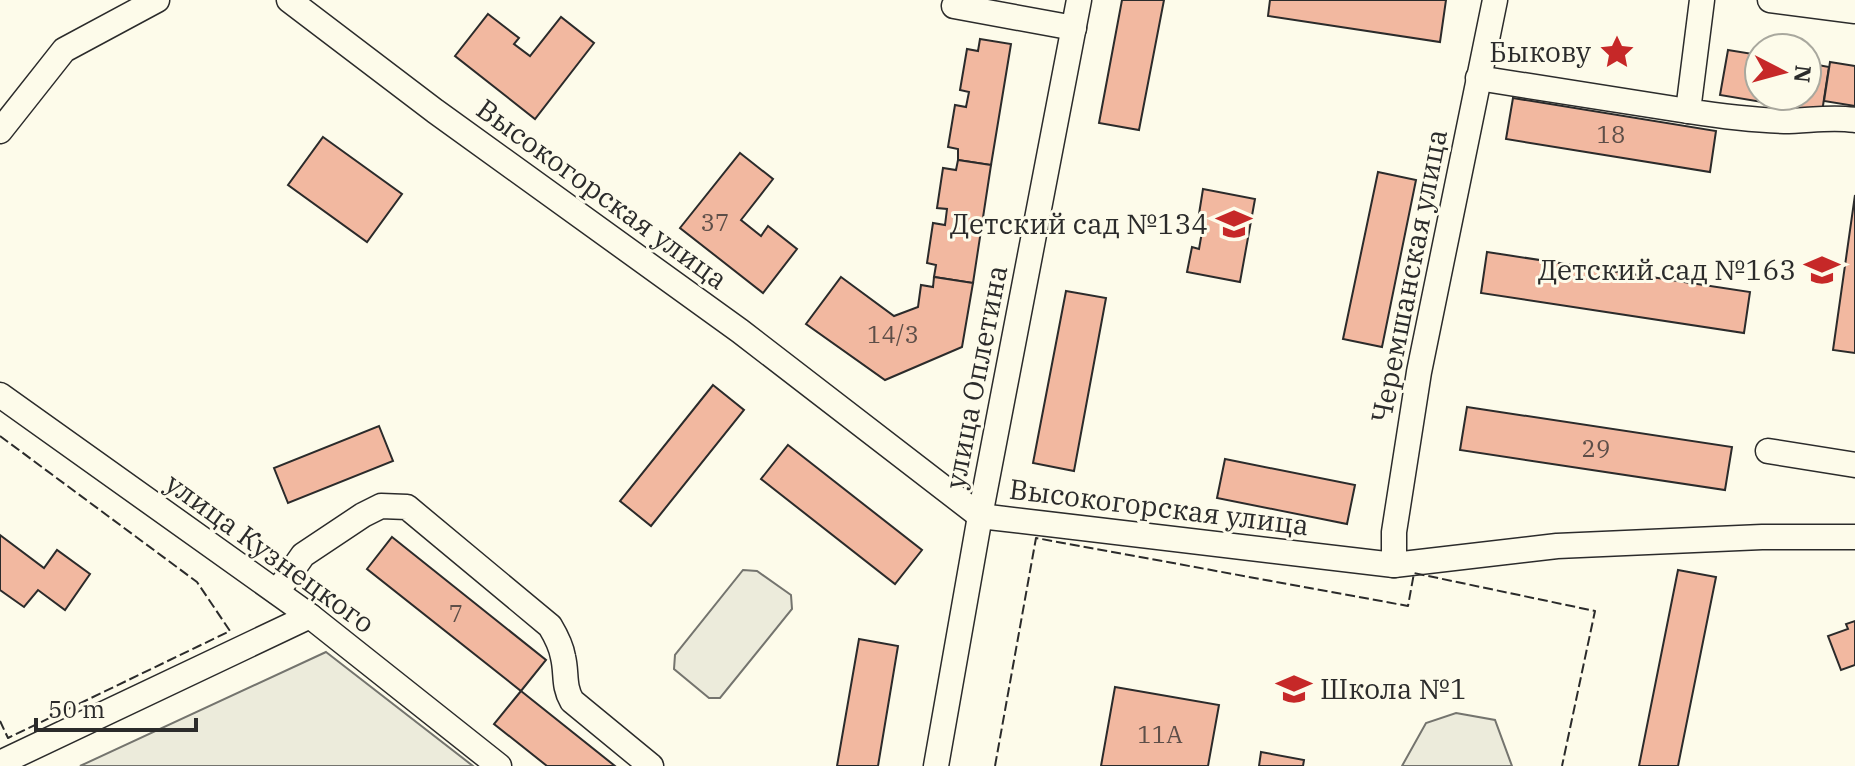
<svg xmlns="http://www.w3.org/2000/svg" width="1855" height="766" viewBox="0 0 1855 766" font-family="'IBM Plex Serif',serif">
<rect width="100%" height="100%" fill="#fdfbea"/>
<g fill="#ecebdb" stroke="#74746e" stroke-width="2">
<path d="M743,570L757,571L791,595L792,609L720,698H709L674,669L675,655Z"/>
<path d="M326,652L473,766H80Z"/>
<path d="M1456,713L1495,720L1512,766H1402L1426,723Z"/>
</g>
<g fill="#f2b8a0" stroke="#2b2b2b" stroke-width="2">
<path d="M1122,0H1164L1139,130L1099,123Z"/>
<path d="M1270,0H1446L1440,42L1268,16Z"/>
<path d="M488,14L519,38L514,44L530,56L561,17L594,43L535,119L455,56Z"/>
<path d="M980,39L1011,44L991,165L958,160V149L948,147L955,105L966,107L969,92L960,90L967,49L978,51Z"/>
<path d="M1728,50L1759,55V96H1807V63L1829,67L1822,112L1720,95Z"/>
<path d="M1830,62L1855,66V106L1824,101Z"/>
<path d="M1513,98L1716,131L1710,172L1506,139Z"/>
<path d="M323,137L402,194L367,242L288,185Z"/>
<path d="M740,153L773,179L741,220L761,236L768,226L797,249L763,293L680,228Z"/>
<path d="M958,160L991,165L973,283L934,277L936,265L927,263L933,223L945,225L947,209L937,208L943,168L956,170Z"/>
<path d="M1378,172L1416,180L1382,347L1343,339Z"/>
<path d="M1203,189L1255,199L1240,282L1187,272L1192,247L1199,249L1205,215L1199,214Z"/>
<path d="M1855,195V353L1833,350Z"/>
<path d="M1487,252L1750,292L1744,333L1481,293Z"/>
<path d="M841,277L894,316L918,307L921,285L933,287L934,277L973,283L962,347L885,380L806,324Z"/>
<path d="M1066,291L1106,298L1074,471L1033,463Z"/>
<path d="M713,385L744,410L651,526L620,501Z"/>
<path d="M1467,407L1732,447L1725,490L1460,450Z"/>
<path d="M379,426L393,461L288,503L274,468Z"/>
<path d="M788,445L922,550L895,584L761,479Z"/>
<path d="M1225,459L1355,485L1347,524L1217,498Z"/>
<path d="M0,535L44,568L57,550L90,574L65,610L38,590L24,607L0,590Z"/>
<path d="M392,537L546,660L521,691L367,569Z"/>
<path d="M1678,570L1716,577L1678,766H1639Z"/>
<path d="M1855,621V665L1841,670L1828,636L1848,629L1846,624Z"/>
<path d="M859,639L898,646L878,766H837Z"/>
<path d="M1115,687L1219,705L1208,766H1101Z"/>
<path d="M521,691L615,766H547L494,724Z"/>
<path d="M1261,752L1304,760L1303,766H1259Z"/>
</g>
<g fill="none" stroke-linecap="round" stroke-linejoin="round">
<g stroke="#2b2b2b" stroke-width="27">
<g id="minor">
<path d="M289,0L435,111L740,331L980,516L1394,565L1557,546L1762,537H1855"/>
<path d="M1702,0L1688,111C1720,116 1752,120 1784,121C1808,121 1831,116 1855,120"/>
<path d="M1770,0L1855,11"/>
<path d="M954,6L1074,28"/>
<path d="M1478,78L1688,111"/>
<path d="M0,131L64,50L157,0"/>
<path d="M0,395L310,616L499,766"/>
<path d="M1768,451L1855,465"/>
<path d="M1394,565V532L1419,372L1495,0"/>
<path d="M277,592L303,555L363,515L381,506L407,507L550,626C556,636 561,645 563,657C567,673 563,686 572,701L651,766"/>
<path d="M0,763L310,616"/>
<path d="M936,766L980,516L1079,0"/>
</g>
</g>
<use href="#minor" stroke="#fdfbea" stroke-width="24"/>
<g stroke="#2b2b2b" stroke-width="2" stroke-dasharray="10 4" stroke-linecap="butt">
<path d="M0,436L197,582L230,631L8,738L0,721"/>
<path d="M995,766L1036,538L1408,606L1414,573L1595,611L1562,766"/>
</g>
</g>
<defs>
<g id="sight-bare" transform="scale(2.76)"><path d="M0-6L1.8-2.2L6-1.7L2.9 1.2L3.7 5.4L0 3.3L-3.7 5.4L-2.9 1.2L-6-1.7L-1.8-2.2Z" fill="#c62828" stroke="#fdfbea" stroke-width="2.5" paint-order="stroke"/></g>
<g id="school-bare" transform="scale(2.76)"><path d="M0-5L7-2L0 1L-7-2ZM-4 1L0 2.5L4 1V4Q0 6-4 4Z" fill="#c62828" stroke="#fdfbea" stroke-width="2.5" paint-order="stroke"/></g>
</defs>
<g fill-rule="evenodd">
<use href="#sight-bare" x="1617" y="52"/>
<use href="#school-bare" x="1234" y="224"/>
<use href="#school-bare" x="1822" y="270"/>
<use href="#school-bare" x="1294" y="689"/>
</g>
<g text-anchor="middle" stroke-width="6" stroke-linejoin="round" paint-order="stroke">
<g font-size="24" fill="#5d4e48">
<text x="1611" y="143">18</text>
<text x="715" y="231">37</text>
<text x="893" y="343">14/3</text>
<text x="1596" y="457">29</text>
<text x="456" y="622">7</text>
<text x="1160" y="743">11А</text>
</g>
<g font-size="28" fill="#2b2b2b" stroke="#fdfbea" text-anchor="end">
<text x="1591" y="62">Быкову</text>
<text x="1208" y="234">Детский сад №134</text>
<text x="1796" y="280">Детский сад №163</text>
<text x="1320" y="699" text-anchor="start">Школа №1</text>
</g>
<g font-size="28" fill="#2b2b2b" stroke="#fdfbea">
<text transform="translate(602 194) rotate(36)" y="10">Высокогорская улица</text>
<text transform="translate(1409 276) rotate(-79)" y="10">Черемшанская улица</text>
<text transform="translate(976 377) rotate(-79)" y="10">улица Оплетина</text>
<text transform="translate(1159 507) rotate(7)" y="10">Высокогорская улица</text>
<text transform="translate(270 553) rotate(36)" y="10">улица Кузнецкого</text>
</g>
</g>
<g transform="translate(1783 72) rotate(96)"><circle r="38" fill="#fdfbea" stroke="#a9a89e" stroke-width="2"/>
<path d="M0-6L14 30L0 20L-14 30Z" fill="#c62828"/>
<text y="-12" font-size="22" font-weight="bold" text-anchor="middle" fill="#2b2b2b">N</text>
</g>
<path d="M36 718v12h160v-12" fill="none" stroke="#2b2b2b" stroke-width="4"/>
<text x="48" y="718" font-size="24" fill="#2b2b2b" stroke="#fdfbea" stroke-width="6" paint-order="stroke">50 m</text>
</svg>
